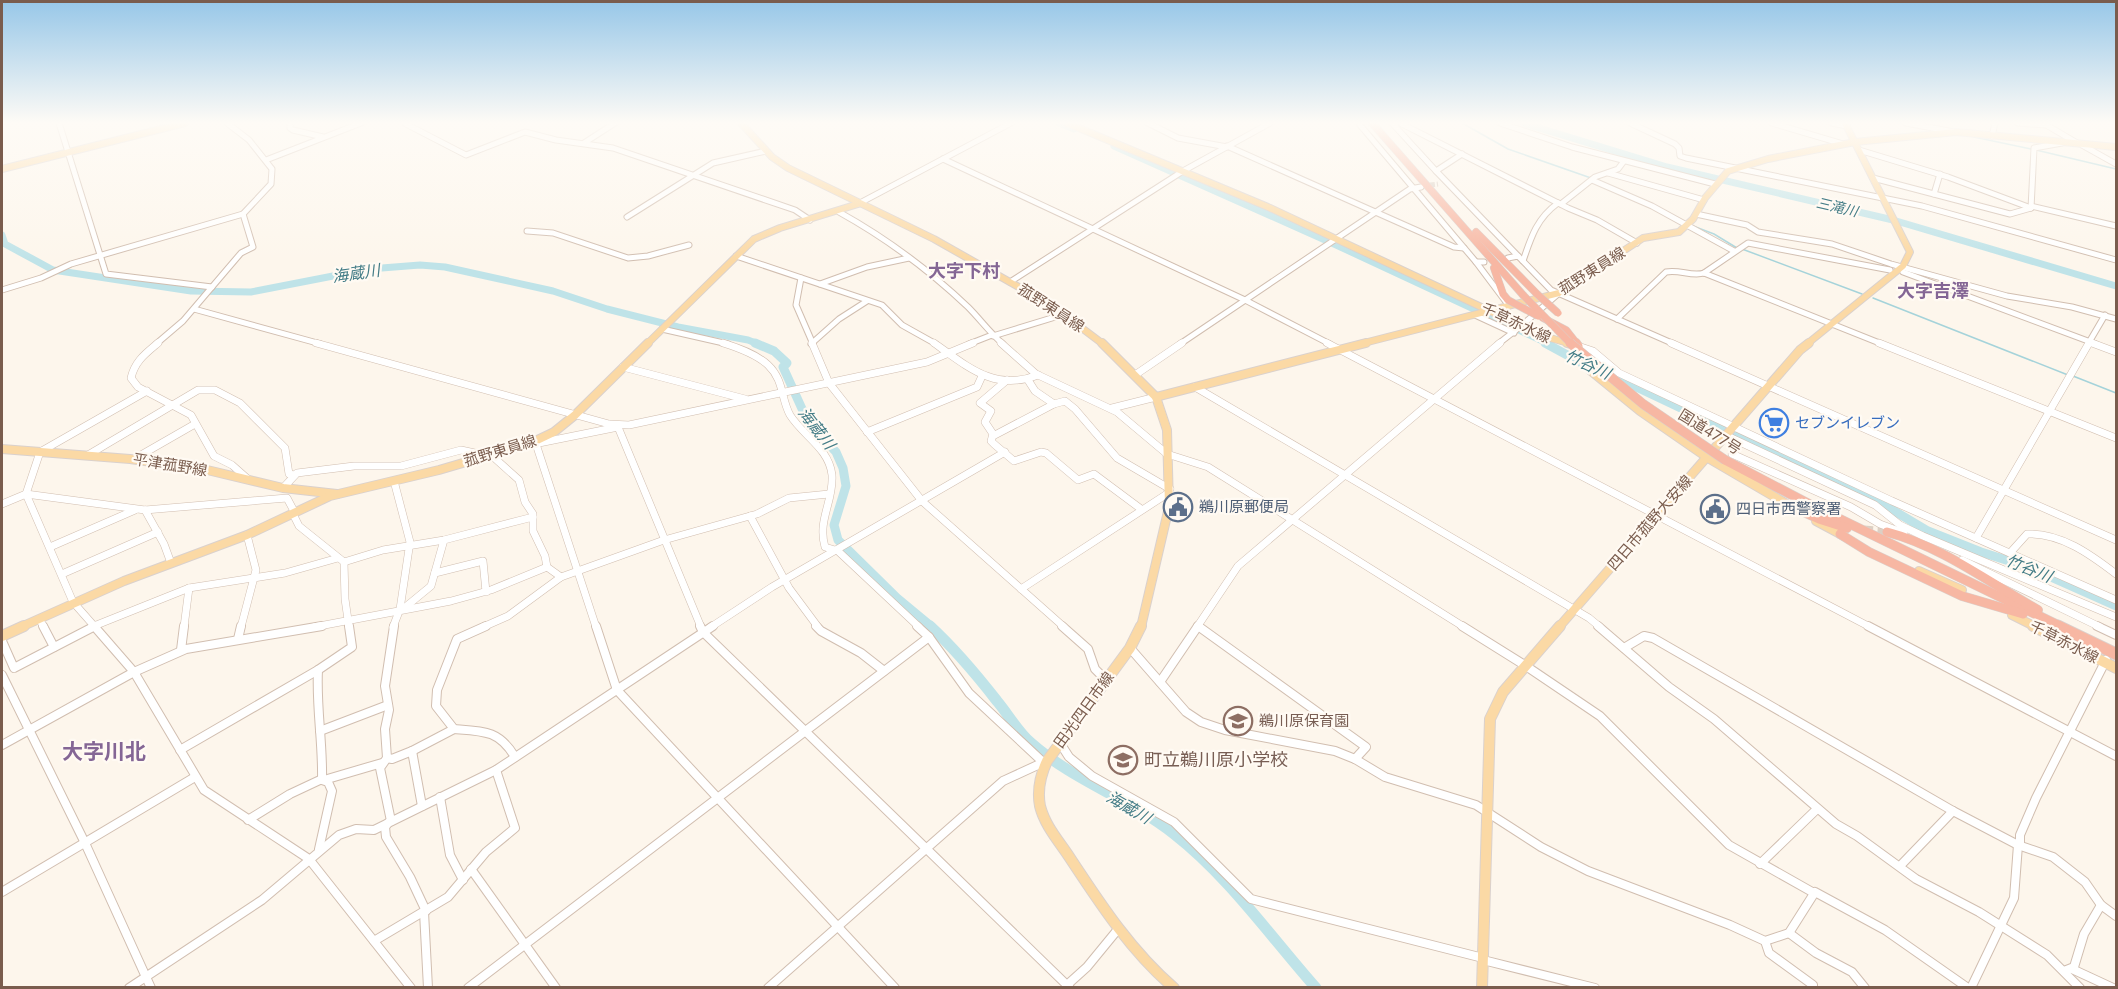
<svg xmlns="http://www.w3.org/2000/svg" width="2118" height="989" viewBox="0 0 2118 989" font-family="'Noto Sans','Noto Sans JP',sans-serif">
<rect width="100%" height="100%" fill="#fdf6ec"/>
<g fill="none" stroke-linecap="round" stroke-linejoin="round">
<g stroke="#a5d3da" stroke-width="1.5">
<path d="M1462,123L1508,149L1591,178"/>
<path d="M1897,123L1904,124"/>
<path d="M1974,137L2031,149"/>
<path d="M2036,150L2116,169"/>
<path d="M1693,226L1714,234L1737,248"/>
<path d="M1742,249L1862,294"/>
<path d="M1873,298L2068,375"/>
<path d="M2073,376L2116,393"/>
</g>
<g stroke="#bfe3e8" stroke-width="7">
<path d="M1059,123L1074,129"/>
<path d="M1523,123L1667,167L1893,220L2116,286"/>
<path d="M1114,146L1334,244L1549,344"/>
<path d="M2,235L5,244L53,270L191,291L251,292L369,269L420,265L445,267L553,291L607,309L678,327L748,340L758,344"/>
</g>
<g stroke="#bfe3e8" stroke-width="9">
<path d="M755,343L774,351L787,363L783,367L808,422L836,452L843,468L846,486L834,525L838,540L897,598L932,627"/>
<path d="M1545,343L1591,368"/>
<path d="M1609,374L1879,502L1928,531L1981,552L2031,568L2116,606"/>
</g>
<path stroke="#bfe3e8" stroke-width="11" d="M930,626C955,649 976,674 997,701C1008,714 1018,732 1031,743C1074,781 1130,799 1174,834C1229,877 1270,936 1316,988"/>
<g stroke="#dcd0c4" stroke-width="5" stroke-dasharray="5 2" stroke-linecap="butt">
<path d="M1368,124L1381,123"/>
<path d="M1423,186L1438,184"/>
</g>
<path stroke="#dcd0c4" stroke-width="9" stroke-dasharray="9 4.5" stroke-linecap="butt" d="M1864,530L1887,532"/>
<g stroke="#d1beb0" stroke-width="7">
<g id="minor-far2">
<path d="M59,123L106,274L212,287"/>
<path d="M290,123V128L293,130L323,137"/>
<path d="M404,123L466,155L525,132L556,140L613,148L795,210L810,220"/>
<path d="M1148,123L1178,138L1227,147"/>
<path d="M1392,123L1436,171"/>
<path d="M1400,123L1568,208L1597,220L1637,243"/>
<path d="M1500,123L1572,147L1715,184"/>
<path d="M1630,123L1675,144L1679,148L1680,156L1686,158L1922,206L2116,260"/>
<path d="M1772,123L1843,144"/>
<path d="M1832,123L1847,126"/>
<path d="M1906,123L1954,132"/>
<path d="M2018,123L2046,125"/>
<path d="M2043,123L2077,143"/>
<path d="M1360,125L1476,262H1484"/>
<path d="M1992,136L1995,123"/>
<path d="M584,143L615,123"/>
<path d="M2082,145L2116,164"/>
<path d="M1227,146L1454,247L1464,248"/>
<path d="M1859,150L1948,177L2031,208"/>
<path d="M1462,154L1436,171L1518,256"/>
<path d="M943,159L1245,300L1330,344"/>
<path d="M266,160L361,123"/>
<path d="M1608,173L1704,200"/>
<path d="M1873,178L2010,214L2031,208"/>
<path d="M1592,180L1652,206L1734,251"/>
<path d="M1934,194L1940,174"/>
<path d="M858,204L1011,123"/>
<path d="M1561,204L1595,177L1618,169L1624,161"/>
<path d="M2031,206L2116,226"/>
<path d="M2031,208L2034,148L2062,143"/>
<path d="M839,212C886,238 929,270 968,307C980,319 990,333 1003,344"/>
<path d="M1696,214L1747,225L1758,232L1832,244L1891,264L2007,296L2072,307L2116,319"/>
<path d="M627,217L713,163L766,151"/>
<path d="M527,231L553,233L628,258L648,256L689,245"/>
<path d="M736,256L882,305L902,325L936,344"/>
<path d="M1508,258L1518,256L1551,290L1674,344"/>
<path d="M1523,261C1531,237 1537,218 1558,203"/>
<path d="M1476,262L1509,306"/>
<path d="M1903,272L2096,344"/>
<path d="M1704,273L1748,243L1890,270"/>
<path d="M801,278L796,305L813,344"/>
<path d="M1010,282L1183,171L1270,123"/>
<path d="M820,284L867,267L909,258"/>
<path d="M2,290L41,278L71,264L243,214L271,184L272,169L249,140L227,123"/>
<path d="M194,309L321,344"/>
<path d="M1475,315L1514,333"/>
<path d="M1617,319L1666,272C1679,269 1692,277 1704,273L1882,344"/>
<path d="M1521,326L1559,293"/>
<path d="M662,329L728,344"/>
<path d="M993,336L1065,314"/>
<path d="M156,344L183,321L241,253L253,247L243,214"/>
<path d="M811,344L839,319L867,301"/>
<path d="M969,344L992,335"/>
<path d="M1180,344L1410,189L1421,187"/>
<path d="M1498,344L1521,326"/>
<path d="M2088,344L2105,315"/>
</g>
</g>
<g stroke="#d1beb0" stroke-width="8">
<g id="minor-far1">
<path d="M158,343C145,354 135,361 131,378L138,387L191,415L214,456L232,465L249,480"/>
<path d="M316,343L609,424L629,425L927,362L973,343"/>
<path d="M723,343C739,348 756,354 768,365C784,380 781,399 790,415C803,436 829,448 832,475C834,500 817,521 825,547L838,551L919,627"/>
<path d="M812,343L829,383L922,501L1064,627"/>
<path d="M934,343C968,367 995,392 1038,375"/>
<path d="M1001,343L1036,374L1117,412L1167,454L1208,467L1464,627"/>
<path d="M1327,343L1870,627"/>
<path d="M1671,343L2116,540"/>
<path d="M1879,343L2116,438"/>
<path d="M2092,343L2116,352"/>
<path d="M1578,346L1593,351L1619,373L1892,501L2116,600"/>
<path d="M623,367L745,399"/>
<path d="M1135,375L1182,343"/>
<path d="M1007,380L980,403L991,411L985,422L993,434L991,441L994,444L1014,461L1041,452L1046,453L1078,480L1094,474L1141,509"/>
<path d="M1028,380L1035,391L1054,404L1065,401L1075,409L1117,458L1170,489"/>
<path d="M1195,387L1589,618L1600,627"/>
<path d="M1112,408L1156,397"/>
<path d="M618,427L701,627"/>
<path d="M867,432L977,387L982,376"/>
<path d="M993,436L1054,404"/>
<path d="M1727,436L1875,505L1900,525L1923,536L2116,617"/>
<path d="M534,444L618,427"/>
<path d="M536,444L596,627"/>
<path d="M490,454L519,480L525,502L533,514V531L545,556L547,567L561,577"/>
<path d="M1732,454L1851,507L1880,524L1904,533"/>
<path d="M88,455L198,390H215L240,403L285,448L289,474L294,475"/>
<path d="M134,459L195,424"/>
<path d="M283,488L297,473L354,466H401L461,450L484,455"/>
<path d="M2,504L26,494L145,510L287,498L295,513"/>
<path d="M145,510L164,544L171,563"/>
<path d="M293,514L299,526L344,562L345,599L349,627"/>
<path d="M750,516L789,588L818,627"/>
<path d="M1976,538L2089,343"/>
<path d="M50,547L135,510"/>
<path d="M2010,553L2027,534C2061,533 2090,554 2116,574"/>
<path d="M1962,560L2100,627"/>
<path d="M344,562L383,550L444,540L533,517"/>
<path d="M435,573L483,561L486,592"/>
<path d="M62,574L158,532"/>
<path d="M1021,589L1170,492"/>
<path d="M403,609L431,586L444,540"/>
<path d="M39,619L44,627"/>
<path d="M94,626L189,588L285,573L338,558"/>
<path d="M1198,626L1200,627"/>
<path d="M92,627L95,626"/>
<path d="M95,627L73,602L26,494L40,452L147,391"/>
<path d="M184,627L189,588"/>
<path d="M241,627L256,570L247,535"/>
<path d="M314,627L451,601L491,590L547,567"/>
<path d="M393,627L400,609L410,542L394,481"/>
<path d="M483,627L508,616L561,577L664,540L757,514L789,498L829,494"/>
<path d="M711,627L772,587L1005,452"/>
<path d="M1197,627L1238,566L1500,343"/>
</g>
</g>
<g stroke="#d1beb0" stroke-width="10">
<g id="minor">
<path d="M43,626L54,647"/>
<path d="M94,626L134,672L204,790L309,859L411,988"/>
<path d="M486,626L457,639L437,690L436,706L454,729C483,731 499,730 515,757"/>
<path d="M596,626L617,690L895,988"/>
<path d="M700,626L703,632L1070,988"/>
<path d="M816,626L821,631L861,653L884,671"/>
<path d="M917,626L929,637L969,693L1045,764"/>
<path d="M1062,626L1088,649L1095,669L1106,680"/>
<path d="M1198,626L1366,747L1355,759"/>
<path d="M1462,626L1526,666"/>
<path d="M1598,626L1669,687L1714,719L1836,824L1857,836L1916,879L1979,912L2047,955L2080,988"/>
<path d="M1868,626L2116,756"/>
<path d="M2097,626L2116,635"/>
<path d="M238,639L241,626"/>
<path d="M2,641L14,668L95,626"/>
<path d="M1130,648L1186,712L1201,722L1225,730L1335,751L1355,759L1385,777L1476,805L1541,847L1588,871L1730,925L1765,941L1789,933L1815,892L1885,930L1968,988"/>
<path d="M1624,648L1644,636L1653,638L1953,811L2018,845L2053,857L2085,882L2101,905L2116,916"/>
<path d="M181,650L184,626"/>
<path d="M1526,666L1600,716L1729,845L1814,893"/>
<path d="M2,675L85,843L151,988"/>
<path d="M1160,682L1198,626"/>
<path d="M320,731L388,705"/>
<path d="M1060,743L1069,757L1092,776L1174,822L1251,899L1483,958"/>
<path d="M2,745L134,672L186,649L322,626"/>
<path d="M180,750L318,670"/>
<path d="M412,751L454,729"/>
<path d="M387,758L392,759L412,751L422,806"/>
<path d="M324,780L382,763"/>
<path d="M440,797L450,855L463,880"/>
<path d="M248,820L290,794L322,779"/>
<path d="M391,821L380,768L387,758L385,729L389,710L385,686L394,626"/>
<path d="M388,823L385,827L386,837L410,877L426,911"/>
<path d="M2020,844V835L2036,798L2106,660"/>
<path d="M319,849L332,791L328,782L322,780C323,743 316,707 318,670L352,647L349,626"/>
<path d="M1760,864L1817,809"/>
<path d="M1900,866L1953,811"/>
<path d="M471,869L556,988"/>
<path d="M2,892L195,777"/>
<path d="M424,912L428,988"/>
<path d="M1789,933L1816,953L1852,972L1865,988"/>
<path d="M374,941L448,897L486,852L515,828L496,770"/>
<path d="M1765,941L1769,953L1813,985L1812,988"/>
<path d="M1483,960L1595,988"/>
<path d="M2072,969L2113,988"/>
<path d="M2064,971L2074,967L2084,934L2101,905"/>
<path d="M1067,985L1087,967L1119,928"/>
<path d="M129,988L262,900L339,835L356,829L374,830L496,770L713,626"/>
<path d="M468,988L929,637"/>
<path d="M768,988L1003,781L1042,763"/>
<path d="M1971,988L2014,898L2018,845"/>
</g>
</g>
<g stroke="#dad1cd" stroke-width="8">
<g id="major-far2">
<path d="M741,123L772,157L788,168L934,239L1054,307L1103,344"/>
<path d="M1067,123L1268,207L1543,336L1572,344"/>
<path d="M2,169L185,123"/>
<path d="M647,344L754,239L780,228L858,204"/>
<path d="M1360,344L1559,293L1643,238L1679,232L1693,219L1705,198L1728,171L1768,159L1855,142L1956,132L2116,147"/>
<path d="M1807,344L1903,266L1910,252L1845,123"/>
</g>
</g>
<g stroke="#dad1cd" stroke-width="10">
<g id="major-far1">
<path d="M1102,343L1156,397L1167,430L1169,507L1141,627"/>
<path d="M1567,343L1578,346L1582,359L1591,371L1640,411L1708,458L1792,507"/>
<path d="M1156,397L1366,343"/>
<path d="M2,449L130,459L203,469L283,488L337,494"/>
<path d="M1816,521L1844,536"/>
<path d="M1919,571L1962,590"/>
<path d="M2012,615L2036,627"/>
<path d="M21,627L124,581L247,535L330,496L439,470L531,443L554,432L575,415L648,343"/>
<path d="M1559,627L1800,350L1809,343"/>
</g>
</g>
<g stroke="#dad1cd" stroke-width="12">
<g id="major">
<path d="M1141,626L1130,648L1047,761C1040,776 1037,790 1040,806C1045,826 1059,841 1070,858C1101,905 1131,951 1174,988"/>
<path d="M2033,626L2116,668"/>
<path d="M2,636L24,626"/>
<path d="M1482,988L1490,719L1503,692L1560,626"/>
</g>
</g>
<g stroke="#dad1cd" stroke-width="8">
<g id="highway-far2">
<path d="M1372,123L1523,295"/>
<path d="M1476,232L1537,294"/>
<path d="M1494,268L1503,294L1508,300"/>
<path d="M1543,318L1566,330L1577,344"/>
</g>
</g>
<g stroke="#dad1cd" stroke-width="10">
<g id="highway-far1">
<path d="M1576,343L1578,346"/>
<path d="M1725,460L1809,504L2062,627"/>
<path d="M1786,504L1819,519L1847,528"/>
<path d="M1887,532C1941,546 1990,583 2038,610"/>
<path d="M1840,534L1869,552L1962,596L2023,614"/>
</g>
</g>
<g stroke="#dad1cd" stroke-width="13">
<path id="highway" d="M2058,626L2116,654"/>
</g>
<use href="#minor-far2" stroke="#fff" stroke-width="5"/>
<use href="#minor-far1" stroke="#fff" stroke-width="7"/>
<use href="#minor" stroke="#fff" stroke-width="8"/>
<use href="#major-far2" stroke="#fbd9a5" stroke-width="6"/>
<use href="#major-far1" stroke="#fbd9a5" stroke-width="8"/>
<use href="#major" stroke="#fbd9a5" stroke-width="10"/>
<use href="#highway-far2" stroke="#f7b7a3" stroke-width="7"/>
<use href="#highway-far1" stroke="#f7b7a3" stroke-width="9"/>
<use href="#highway" stroke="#f7b7a3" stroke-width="11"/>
<g stroke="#dad1cd" stroke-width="8" stroke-linecap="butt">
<g id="highway-bridge-far1">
<path d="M1537,294L1558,313"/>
<path d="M1523,295L1571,344"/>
<path d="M1508,300L1538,316"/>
</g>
</g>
<g stroke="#dad1cd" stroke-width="10" stroke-linecap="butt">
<path id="highway-bridge" d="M1570,343L1643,404L1725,460"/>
</g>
<use href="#highway-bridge-far1" stroke="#f7b7a3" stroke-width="7"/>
<use href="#highway-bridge" stroke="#f7b7a3" stroke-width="9"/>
</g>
<linearGradient id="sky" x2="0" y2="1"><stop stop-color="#97c7e8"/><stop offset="0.47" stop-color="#fefbf6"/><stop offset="1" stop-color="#fefbf6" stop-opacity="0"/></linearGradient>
<rect width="2118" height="261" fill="url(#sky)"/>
<defs>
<g id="supermarket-ring" transform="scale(1.5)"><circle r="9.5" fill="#fffaf3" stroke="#3f7fe0" stroke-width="1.5"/><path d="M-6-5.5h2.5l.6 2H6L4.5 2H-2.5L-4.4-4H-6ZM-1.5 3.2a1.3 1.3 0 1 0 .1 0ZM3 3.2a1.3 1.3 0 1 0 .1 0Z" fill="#3f7fe0"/></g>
<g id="civic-ring" transform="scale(1.5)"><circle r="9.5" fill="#fffaf3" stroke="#5c6f8a" stroke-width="1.5"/><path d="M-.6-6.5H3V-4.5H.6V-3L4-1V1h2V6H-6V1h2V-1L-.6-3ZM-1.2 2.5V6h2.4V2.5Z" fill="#5c6f8a"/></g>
<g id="school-ring" transform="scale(1.5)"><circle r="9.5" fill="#fffaf3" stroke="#8d6e63" stroke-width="1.5"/><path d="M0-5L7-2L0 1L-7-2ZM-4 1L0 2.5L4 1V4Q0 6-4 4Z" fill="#8d6e63"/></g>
</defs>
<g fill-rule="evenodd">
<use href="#supermarket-ring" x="1774" y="423"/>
<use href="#civic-ring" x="1178" y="507"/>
<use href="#civic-ring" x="1715" y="509"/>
<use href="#school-ring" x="1238" y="721"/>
<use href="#school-ring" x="1123" y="760"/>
</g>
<g text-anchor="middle" stroke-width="4.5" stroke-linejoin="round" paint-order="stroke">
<g font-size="14" font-style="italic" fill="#437c86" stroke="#fffaf3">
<text transform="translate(1837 207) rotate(13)" y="5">三滝川</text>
</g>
<g font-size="15" fill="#7a5c4d" stroke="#fffaf3">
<text transform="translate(1592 271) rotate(-32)" y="5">菰野東員線</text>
<text transform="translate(1051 308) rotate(33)" y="5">菰野東員線</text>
<text transform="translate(1516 323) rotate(25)" y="5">千草赤水線</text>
<text transform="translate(1710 432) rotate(32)" y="5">国道477号</text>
<text transform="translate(500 451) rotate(-17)" y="5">菰野東員線</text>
<text transform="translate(170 465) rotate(9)" y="5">平津菰野線</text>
<text transform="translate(1650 523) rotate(-49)" y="5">四日市菰野大安線</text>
<text transform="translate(2064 642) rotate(27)" y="5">千草赤水線</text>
<text transform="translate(1084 710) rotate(-54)" y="5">田光四日市線</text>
</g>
<g font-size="15" fill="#366cbe" stroke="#fffaf3" text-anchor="start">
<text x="1795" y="428">セブンイレブン</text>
</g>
<g font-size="15" fill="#4e5e75" stroke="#fffaf3" text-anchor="start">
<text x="1199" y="512">鵜川原郵便局</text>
<text x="1736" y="514">四日市西警察署</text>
</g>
<g font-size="15" fill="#785e54" stroke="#fffaf3" text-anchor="start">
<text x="1259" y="726">鵜川原保育園</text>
</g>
<g font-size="16" font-style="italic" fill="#437c86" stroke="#fffaf3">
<text transform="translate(356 273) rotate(-8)" y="6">海蔵川</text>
<text transform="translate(1588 364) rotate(25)" y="6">竹谷川</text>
<text transform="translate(817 428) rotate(52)" y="6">海蔵川</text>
<text transform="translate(2029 568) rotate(22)" y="6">竹谷川</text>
<text transform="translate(1129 807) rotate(30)" y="6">海蔵川</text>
</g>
<g font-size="18" font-weight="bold" fill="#846695" stroke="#fffaf3">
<text x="964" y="277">大字下村</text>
<text x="1933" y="297">大字吉澤</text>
</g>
<g font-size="18" fill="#785e54" stroke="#fffaf3" text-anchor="start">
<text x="1144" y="766">町立鵜川原小学校</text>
</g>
<g font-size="21" font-weight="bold" fill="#846695" stroke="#fffaf3">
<text x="104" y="759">大字川北</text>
</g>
</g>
<rect width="2118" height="989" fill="none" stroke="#7a5c4d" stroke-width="6"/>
</svg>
